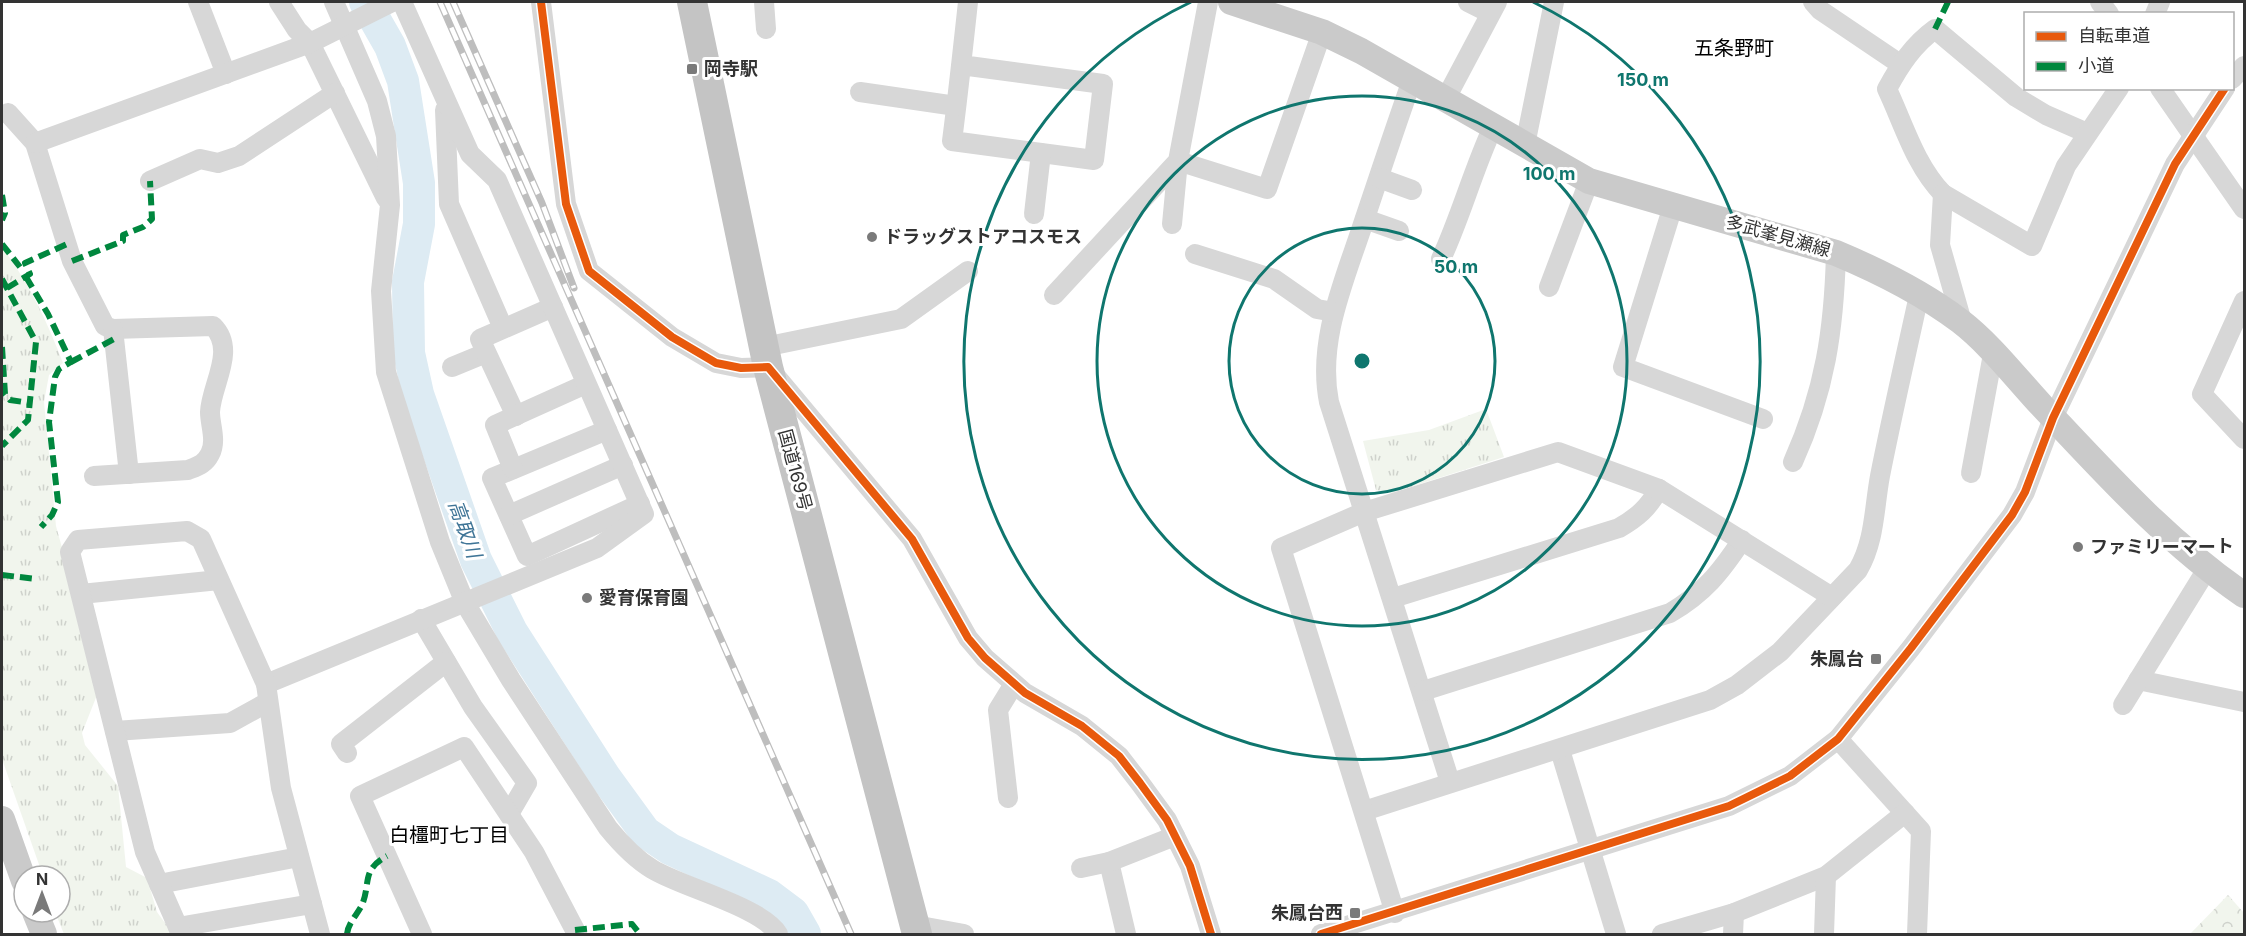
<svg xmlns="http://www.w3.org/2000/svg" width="2246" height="936" viewBox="0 0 2246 936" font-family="Inter,'Noto Sans JP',sans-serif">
<defs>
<pattern id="grass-tufts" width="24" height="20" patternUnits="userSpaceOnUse" patternTransform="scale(1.5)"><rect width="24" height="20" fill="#f1f5ed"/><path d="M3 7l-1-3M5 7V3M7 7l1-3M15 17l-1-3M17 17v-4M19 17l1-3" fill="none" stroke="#cfd2cc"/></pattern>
<pattern id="forest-crowns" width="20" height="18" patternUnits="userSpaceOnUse" patternTransform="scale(1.5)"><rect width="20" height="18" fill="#f1f5ed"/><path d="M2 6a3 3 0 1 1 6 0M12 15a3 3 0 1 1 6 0" fill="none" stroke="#cfd2cc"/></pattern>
</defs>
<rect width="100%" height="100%" fill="#fff"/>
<g fill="url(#grass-tufts)">
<path d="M2,247C29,283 47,321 63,363L49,375L44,402L56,526L97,675V695L82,733L85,745L118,786L126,867L147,878L157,912L173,934H64L55,912H60V876H43L2,759Z"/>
<path d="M1486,409L1504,457L1392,493L1376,490L1363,441L1429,430Z"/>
</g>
<path fill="url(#forest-crowns)" d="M2228,895L2244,913V934H2190Z"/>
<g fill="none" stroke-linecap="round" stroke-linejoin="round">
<path stroke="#ddebf3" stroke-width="32" d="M365,2L390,46L403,81L419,183V224L408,282L409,353L418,394L476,560L512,632L605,777L645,832L670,849L769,895L793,913L805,934"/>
<g stroke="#d7d7d7" stroke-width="20">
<path d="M198,2L226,74"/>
<path d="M279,2L297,30L310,43L386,198"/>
<path d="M334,2L377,101L386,136L390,205L381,291L386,372L440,542L465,603L511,680L608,828C621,844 634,858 652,869C681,887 762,907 778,934"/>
<path d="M541,2L566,204L589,271L672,337L716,363L741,368L768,367L912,539L968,638L985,658L1025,693L1082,726L1119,756L1140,783L1167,820L1190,866L1211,934"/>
<path d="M764,2L766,29"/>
<path d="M1468,2L1490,13"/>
<path d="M1813,2L1820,10L1900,64"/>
<path d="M2100,2L2109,14"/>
<path d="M2155,14L2160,2"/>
<path d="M961,65L1103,84L1094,160L952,141C958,95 963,48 968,2"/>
<path d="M2232,79L2244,66"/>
<path d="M1412,80C1395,128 1379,176 1363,224C1344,282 1317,341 1329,402L1450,782"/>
<path d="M2160,88L2244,209"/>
<path d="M860,92L956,106"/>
<path d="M1445,100L1497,2"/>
<path d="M445,110L449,204L503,328"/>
<path d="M8,113L35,143L72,261L105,326L113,329L213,326C237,350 211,385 210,412C210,425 217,441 210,454C205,464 198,466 188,470L94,476"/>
<path d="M35,143L310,43L392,2"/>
<path d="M1525,145L1554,2"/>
<path d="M1379,178L1412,190"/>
<path d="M150,181L200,159L218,163L239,156L335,93"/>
<path d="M1943,194C1915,165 1904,125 1887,89C1900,65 1913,45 1935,29L2016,97L2046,115L2087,133"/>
<path d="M1673,206L1623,367L1763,419"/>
<path d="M1034,214L1041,153"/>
<path d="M1365,219L1399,231"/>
<path d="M1172,224L1178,161L1267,189L1322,32"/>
<path d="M1195,254L1274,279L1317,309L1334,312"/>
<path d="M1441,259C1461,216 1473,170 1493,127"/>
<path d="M1549,287L1589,181"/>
<path d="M1054,295L1178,161L1208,2"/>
<path d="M2244,301L2202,394L2244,439"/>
<path d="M1962,322L1940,245L1943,194L2032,246L2066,166L2119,88"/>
<path d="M113,329L129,474"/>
<path d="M764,347L901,319L968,271"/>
<path d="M452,367L486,353"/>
<path d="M516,416L480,339L553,307"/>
<path d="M607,430L492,478L527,556L640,504"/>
<path d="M1793,462C1825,391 1834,330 1836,253"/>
<path d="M513,469L495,425L586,384"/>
<path d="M1971,473L1993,354"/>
<path d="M509,515L623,465"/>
<path d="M81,594L219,580"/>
<path d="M1393,598L1619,528C1638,517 1648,508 1659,489"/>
<path d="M421,619L473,707L527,783L509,814"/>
<path d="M2138,680L2244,702"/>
<path d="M266,684L597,548L644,514L497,180L470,154L402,2"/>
<path d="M1423,691L1670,613C1704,593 1720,573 1742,540"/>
<path d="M2123,705L2207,569"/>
<path d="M115,731L230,723L268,702"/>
<path d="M1838,739L1921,831L1917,934"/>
<path d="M1560,750L1616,934"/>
<path d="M347,753L341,744L446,662"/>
<path d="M1008,798L998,710L1014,684"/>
<path d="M1364,811L1710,700L1737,685L1780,652L1858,570C1875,541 1874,508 1880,476C1892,415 1906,355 1919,295"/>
<path d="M1109,862L1126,934"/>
<path d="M1081,868L1109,862L1175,836"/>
<path d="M159,884L299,857"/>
<path d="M1395,913L1281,548L1364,512L1558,452L1659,489L1832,597"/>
<path d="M915,925L964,934"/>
<path d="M178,927L312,904"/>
<path d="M181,934L145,852L70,552L78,540L187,531L201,539L266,684L281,788L320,934"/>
<path d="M422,934L360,796L464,747L534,852L577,934"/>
<path d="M1321,934L1729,806L1790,776L1838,739L1911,648L2012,515L2025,492L2053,418L2175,164L2225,88"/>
<path d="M1662,934L1734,913L1826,876L1905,813"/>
<path d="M1733,934L1734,913"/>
<path d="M1824,934L1826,876"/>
</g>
<g stroke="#cacaca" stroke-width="26">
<path d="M1231,2L1322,32L1361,51L1589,181L1836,253C1879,271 1923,293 1960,321C1990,344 2016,378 2042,406C2106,474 2167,542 2244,595"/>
<path d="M2,819L24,881"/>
<path d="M35,912L44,934"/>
</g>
<path stroke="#c4c4c4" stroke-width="30" d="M692,2L768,367L917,934"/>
<g stroke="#bebebe" stroke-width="7">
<g id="rail">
<path d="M440,2L851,934"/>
<path d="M453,2L542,203L574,288"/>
</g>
</g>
<use href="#rail" stroke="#fff" stroke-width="4.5" stroke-dasharray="14" stroke-linecap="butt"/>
<g stroke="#00873e" stroke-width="6" stroke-dasharray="12 6" stroke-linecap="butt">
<path d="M1935,29L1948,2"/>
<path d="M2,195L5,213L2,220"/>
<path d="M2,244L20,267"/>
<path d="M72,261L123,241V235L143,227L152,219L150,181"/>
<path d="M26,277L48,314L71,362L59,369L55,377L49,422L58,502L52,515L41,527"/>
<path d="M2,279L36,342L28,420L2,446"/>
<path d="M7,288L30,274L25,263L67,244"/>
<path d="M2,347L5,394L10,400L30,403"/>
<path d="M71,362L114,339"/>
<path d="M2,575L37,579"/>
<path d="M575,930L632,924L640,934"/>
<path d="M347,934C348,923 357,915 362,905C371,883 361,870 387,856"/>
</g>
<g stroke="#fff" stroke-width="11">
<g id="cycleway">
<path d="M541,2L566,204L589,271L672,337L716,363L741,368L768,367L912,539L968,638L985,658L1025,693L1082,726L1119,756L1140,783L1167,820L1190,866L1211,934"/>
<path d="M1321,934L1729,806L1790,776L1838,739L1911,648L2012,515L2025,492L2053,418L2175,164L2225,88"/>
</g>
</g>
<use href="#cycleway" stroke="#e8590c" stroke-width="8"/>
</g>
<g fill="none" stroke="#0f766e" stroke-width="3">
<circle cx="1362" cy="361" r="133"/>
<circle cx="1362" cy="361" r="265"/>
<path d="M1533 2A398 398 0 1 1 1191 2"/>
</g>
<g fill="#7a7a7a" stroke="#fff" stroke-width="2">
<rect x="686" y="63" width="12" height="12" rx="3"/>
<circle cx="872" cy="237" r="6"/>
<circle cx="2078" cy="547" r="6"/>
<circle cx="587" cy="598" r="6"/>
<rect x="1870" y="653" width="12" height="12" rx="3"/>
<rect x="1349" y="907" width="12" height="12" rx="3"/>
</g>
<g text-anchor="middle" stroke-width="6" stroke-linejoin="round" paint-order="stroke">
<g font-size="18" font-weight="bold" fill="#333" stroke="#fff" text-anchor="start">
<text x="704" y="75">岡寺駅</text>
<text x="884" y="243">ドラッグストアコスモス</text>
<text x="2090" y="553">ファミリーマート</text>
<text x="599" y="604">愛育保育園</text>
<text x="1864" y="665" text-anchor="end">朱鳳台</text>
<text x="1343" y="919" text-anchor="end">朱鳳台西</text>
</g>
<g font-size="18" fill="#333" stroke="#fff">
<text transform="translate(1778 236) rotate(16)" y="6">多武峯見瀬線</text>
<text transform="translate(795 470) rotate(75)" y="6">国道169号</text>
</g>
<g font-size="20" fill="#000" stroke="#fff">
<text x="1734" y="55">五条野町</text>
<text x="449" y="842">白橿町七丁目</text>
</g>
<g font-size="20" font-style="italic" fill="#3f7597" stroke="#fff">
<text transform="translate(465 529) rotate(70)" y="7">高取川</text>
</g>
</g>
<circle cx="1362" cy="361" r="9" fill="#0f766e" stroke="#fff" stroke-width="3"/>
<g font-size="18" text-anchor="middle" font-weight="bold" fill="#0f766e" stroke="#fff" stroke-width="6" stroke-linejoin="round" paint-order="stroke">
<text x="1643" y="86">150 m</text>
<text x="1549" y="180">100 m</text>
<text x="1456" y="273">50 m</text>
</g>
<rect width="2246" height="936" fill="none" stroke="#333333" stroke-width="6"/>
<rect x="2024" y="12" width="210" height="78" fill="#ffffff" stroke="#adadad" stroke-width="1.5"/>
<rect x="2036" y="32" width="30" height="9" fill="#e8590c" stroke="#adadad" stroke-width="1.5"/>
<text x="2078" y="42" font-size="18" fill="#333333">自転車道</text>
<rect x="2036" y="62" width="30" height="9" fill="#00873e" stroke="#adadad" stroke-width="1.5"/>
<text x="2078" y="72" font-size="18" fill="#333333">小道</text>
<g transform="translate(42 894)"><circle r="28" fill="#ffffff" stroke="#adadad" stroke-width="1.5"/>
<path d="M0-4.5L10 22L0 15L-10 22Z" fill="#7a7a7a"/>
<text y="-9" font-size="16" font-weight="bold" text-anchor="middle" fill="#333333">N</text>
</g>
</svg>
